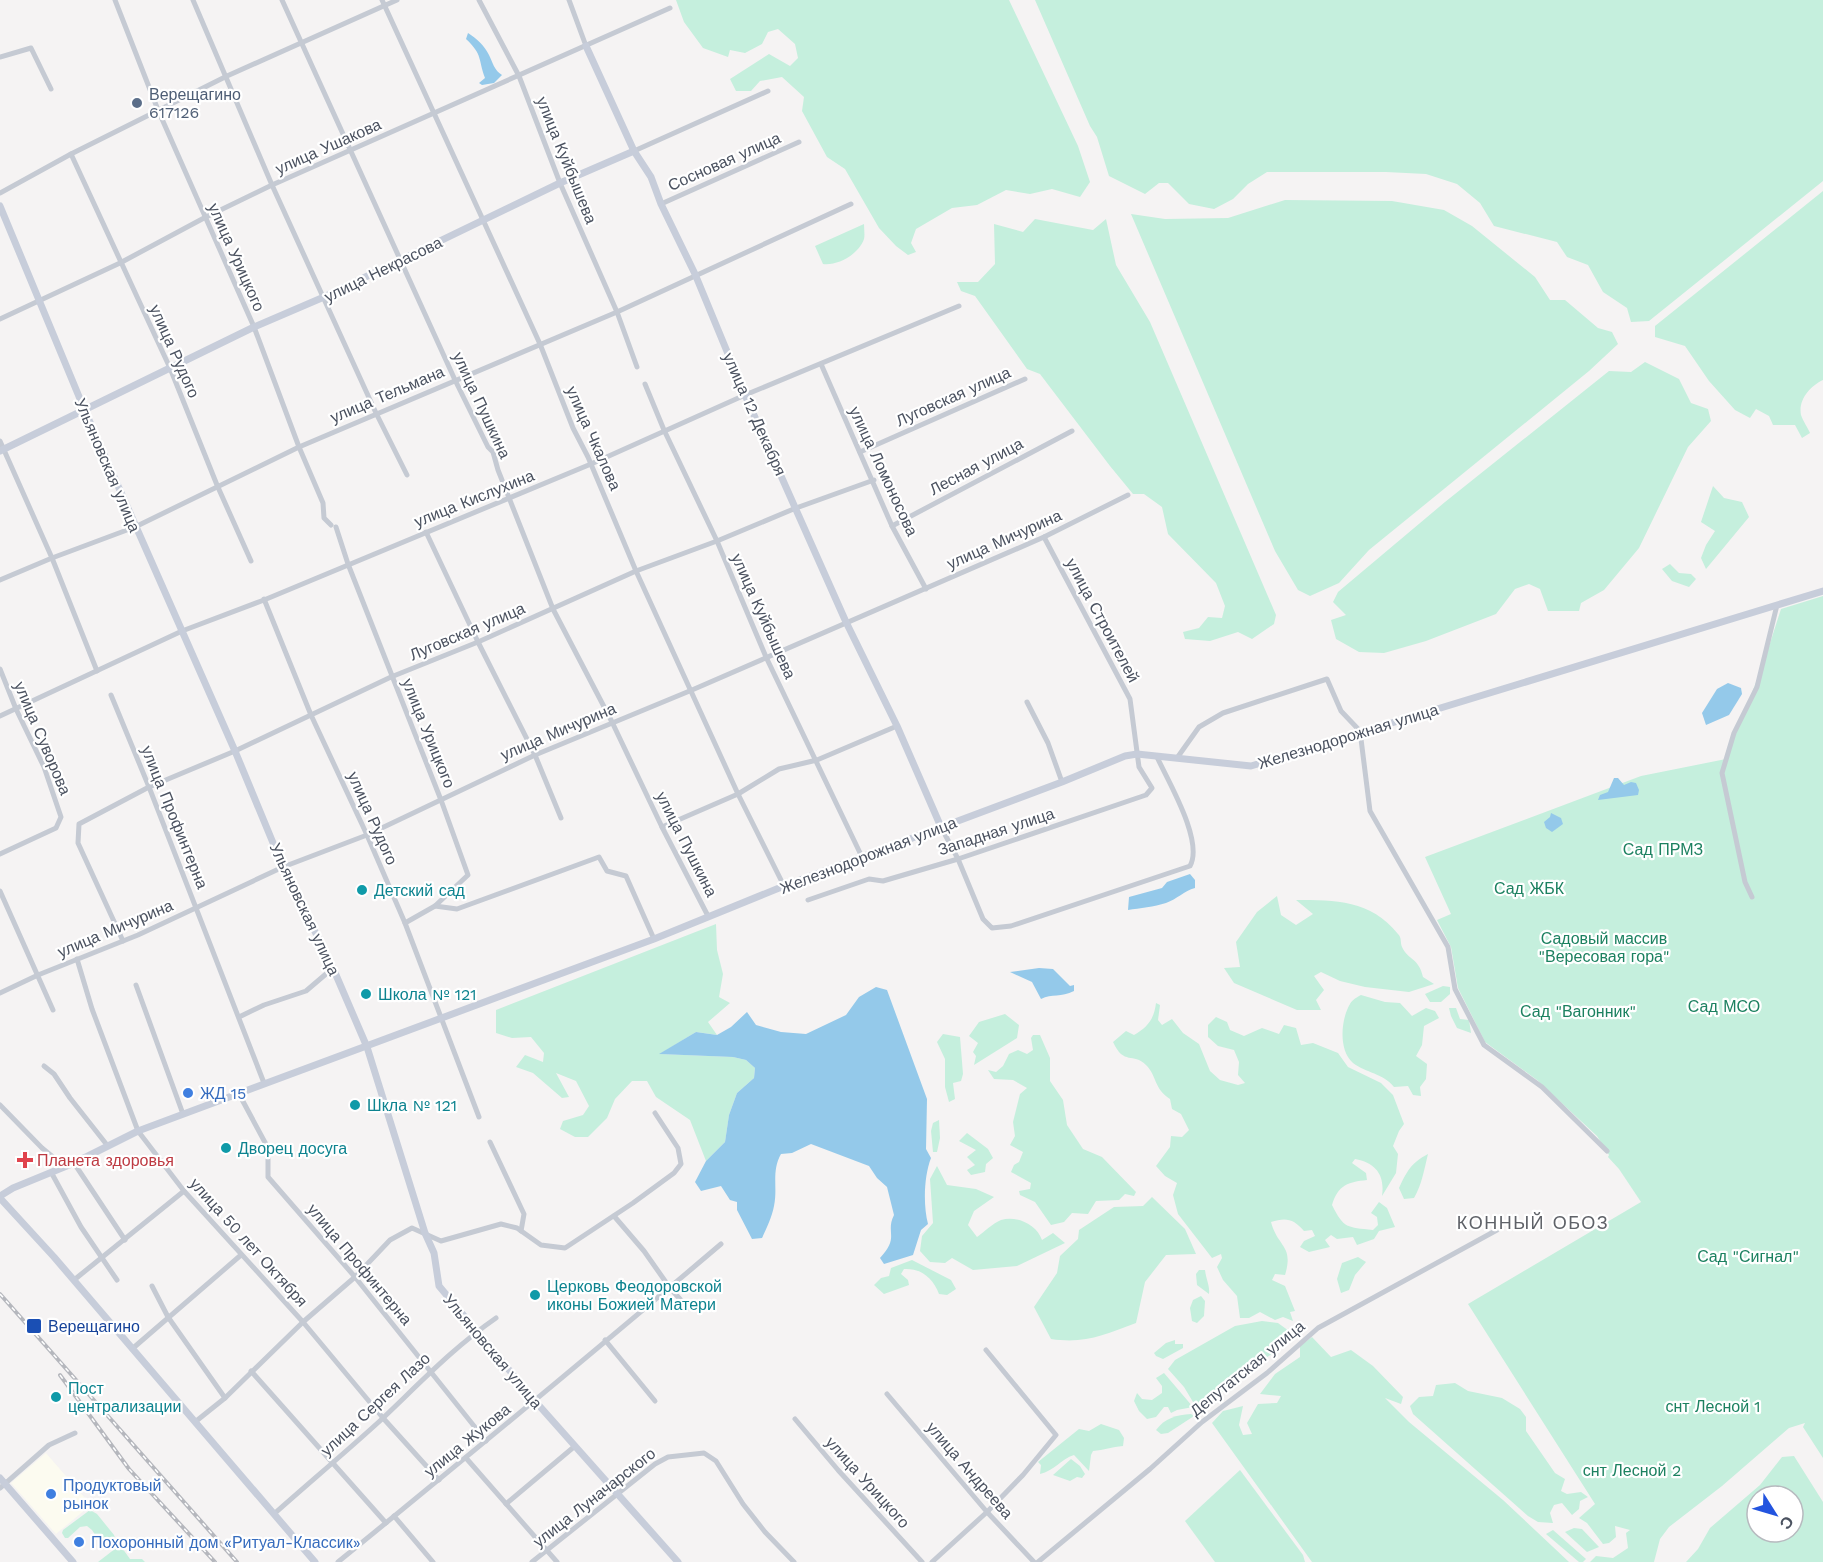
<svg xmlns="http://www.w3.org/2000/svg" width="1823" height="1562" viewBox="0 0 1823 1562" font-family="'Work Sans',sans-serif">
<rect width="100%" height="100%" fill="#f5f3f3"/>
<path fill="#fcfbf0" d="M46,1453L91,1505L56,1534L11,1483Z"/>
<g fill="#c5efdd" fill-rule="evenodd">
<path d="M676,0H1009L1078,146L1090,182L1080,197L1052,189L1030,194L1006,190L977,205L952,208L916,229L911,243L916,252L908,255L896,246L879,228L845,169L827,157L802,111L804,97L782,77L760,81L751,91H736L730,79L769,54L790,66L798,58L795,44L778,29L768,32L762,44L745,53L730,50L728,57L703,48L684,22Z"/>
<path d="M1035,0H1823V181L1649,321L1631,322L1627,308L1603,292L1588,265L1567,257L1557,242L1494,226L1480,203L1457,184L1426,174L1386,172H1267L1248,184L1233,199L1214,209L1189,204L1168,183H1159L1145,194L1109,176L1097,137L1090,126Z"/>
<path d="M1823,191V380C1810,386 1798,400 1801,415C1803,421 1808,428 1810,433L1802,438L1795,425H1773L1769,416L1756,409L1750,418L1735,410L1709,381L1685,346L1655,337V326Z"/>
<path d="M1285,200L1392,201L1444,210L1472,226L1535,277L1550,300H1565L1598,328L1612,332L1618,344L1589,371L1369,550L1339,583L1310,596L1298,590L1275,551L1131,214L1165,219L1228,218Z"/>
<path d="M1035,219L1093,230L1106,219L1116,265L1150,322L1276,615L1274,624L1252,639L1238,632L1210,641L1185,639L1183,632L1199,628L1208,617L1222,618L1225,606L1216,583L1168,534L1162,507L1144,494H1133L1110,466L1040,374L1027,369L975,296L961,291L957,282H978L995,264L994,224L1023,232Z"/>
<path d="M864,224C864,229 865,235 864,239C859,254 838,266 823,264L815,246Z"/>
<path d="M1645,362L1679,379L1691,403L1708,409L1711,421L1688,447L1639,548L1604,590L1581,603L1579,611H1548L1540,589L1529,584L1515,589L1496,614L1426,641L1384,653L1359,652L1336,639L1331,620L1346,615L1333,602L1338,592L1445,502L1609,371L1631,372Z"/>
<path d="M1713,486L1724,498L1742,502L1749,517L1706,569L1701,558L1706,545L1715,531L1701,522Z"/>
<path d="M1670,564L1679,573L1691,574L1696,579L1689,587L1672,581L1662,569Z"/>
<path d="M1823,596V1458L1803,1427L1805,1423L1789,1428L1722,1486L1669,1527L1660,1539L1654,1562H1590L1596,1556L1613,1558L1628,1548L1626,1533L1630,1530L1615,1526L1616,1537L1609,1543L1603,1544L1587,1523L1579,1518L1595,1504L1468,1304L1641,1202L1619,1169L1608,1157L1609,1155L1597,1136L1537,1080L1485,1042L1458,988L1451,947L1437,920L1451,914L1425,857L1641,776L1726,759L1764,662L1781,609Z"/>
<path d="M1277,896L1281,915L1296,925L1313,914L1296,900C1335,900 1371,900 1398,934C1402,938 1400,942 1402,947C1408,960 1419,958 1423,977L1434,984L1409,992L1365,987L1340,981L1321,972L1314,976L1324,990L1316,1000L1321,1010H1297L1234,983L1224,968L1240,967L1236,942L1257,912Z"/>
<path d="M716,924L717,950L723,974L719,997L730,1003L708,1022L717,1035L696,1032L660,1054L733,1057L746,1060L755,1068L754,1078L737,1093L729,1115L725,1142L706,1161L690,1120L656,1097L647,1081H632L615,1099L607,1118L588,1137H575L560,1129L563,1121L583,1115L589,1106L576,1081L556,1073L569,1097L562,1098L533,1073L516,1067L525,1055L543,1062L544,1053L531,1037L512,1038L496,1033V1010Z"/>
<path d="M1443,986L1450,987V994L1441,1002H1430L1425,994Z"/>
<path d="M1361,995L1385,1002L1400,1003L1412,1016L1426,1008L1435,1011L1439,1018L1424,1026L1422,1045L1416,1056L1427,1064L1426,1079L1420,1087L1421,1096L1413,1095L1408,1086L1394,1087C1383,1073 1366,1073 1353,1063C1338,1050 1341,1019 1350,1004C1352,1000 1357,997 1361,995Z"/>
<path d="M1156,1003L1160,1005L1158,1020L1162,1025L1172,1019L1183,1033L1199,1044L1210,1071L1220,1080L1238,1085L1245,1083L1238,1075L1239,1062L1234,1050L1218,1046L1208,1037V1025L1216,1017L1227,1022L1230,1030L1244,1036L1262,1028L1279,1034L1284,1025L1296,1028L1301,1045L1313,1043L1338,1053L1348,1067L1381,1083L1393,1095L1404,1124L1399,1131L1393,1146L1398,1154L1396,1173L1382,1196C1385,1175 1376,1163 1355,1159L1352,1163L1366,1173L1367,1180C1348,1182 1338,1185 1332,1205C1344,1229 1347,1227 1373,1230L1378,1225L1377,1217L1371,1213L1379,1202L1387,1208L1395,1227L1379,1231L1374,1239L1357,1245L1353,1237L1337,1239L1331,1235L1325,1240L1330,1247L1309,1252L1300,1247L1304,1241L1315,1236L1312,1230L1304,1231C1294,1219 1286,1217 1271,1222C1278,1248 1294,1245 1285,1275L1275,1274L1272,1280L1285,1286L1295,1311L1290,1312L1293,1321L1283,1317L1275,1320L1260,1312L1249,1318H1240L1237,1296L1223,1280L1217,1267L1222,1258L1221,1254L1212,1258L1178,1214L1173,1195L1177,1183L1165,1176L1156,1166L1170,1147L1171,1136L1182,1137L1189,1130L1181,1114L1172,1109L1170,1099C1154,1089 1157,1076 1146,1065C1133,1052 1124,1066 1113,1042L1126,1031L1134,1035C1148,1027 1154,1019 1156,1003Z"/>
<path d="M1449,1008H1456L1460,1019L1469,1020L1471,1033L1457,1028L1451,1016Z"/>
<path d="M1005,1014L1019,1025L1017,1038L974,1065L976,1056L973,1052L978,1043L969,1036L979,1022Z"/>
<path d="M943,1034L960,1037L963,1074L961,1081L953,1083L955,1099L949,1102L945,1087V1059L937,1042Z"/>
<path d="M1033,1035H1040L1050,1058V1081L1063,1100L1067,1125L1083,1149L1102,1157L1136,1192L1134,1196L1125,1194L1119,1200L1096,1201L1088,1214L1072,1213L1064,1222L1051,1225L1035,1202L1020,1195L1019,1191L1030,1189L1031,1183L1011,1172L1014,1165L1019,1162L1023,1152L1010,1145L1015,1136L1013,1122L1020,1094L1027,1088L1013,1080L994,1079L988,1070L996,1072L1003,1066L1009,1054L1018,1050L1027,1054L1033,1050L1031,1038Z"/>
<path d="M939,1120L940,1138L937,1152H933L931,1131L933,1123Z"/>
<path d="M967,1133L988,1149L993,1158L986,1164L985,1172L971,1175L967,1170L975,1165L967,1157L976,1150L959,1141Z"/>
<path d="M1428,1154C1424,1170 1422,1184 1414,1198L1404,1199L1399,1188C1407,1171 1411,1163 1428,1154Z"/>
<path d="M937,1166L947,1185L976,1189L994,1197L974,1211L968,1225L977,1237C984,1232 993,1223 1001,1220C1017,1215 1037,1225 1042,1240L1053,1233L1065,1243L1017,1266L973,1270L952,1258L945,1263L930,1262L920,1251L922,1236L933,1223L930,1179Z"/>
<path d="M1152,1197L1185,1229L1196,1254L1166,1255L1145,1282L1136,1323C1104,1335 1085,1344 1051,1339L1034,1307L1057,1273L1060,1256L1078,1239L1079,1230L1114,1207L1143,1206Z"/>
<path d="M1358,1257L1366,1262L1355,1275L1349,1290L1341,1293L1337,1279L1342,1263Z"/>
<path d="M912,1260L951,1280L956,1289L947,1295L939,1294C933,1278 921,1268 904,1269L901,1274L908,1280L909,1285L884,1294L874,1285L881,1278L889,1276L891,1268Z"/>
<path d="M1199,1270H1205C1206,1279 1210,1286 1209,1294L1197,1285L1196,1274Z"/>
<path d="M1201,1296L1205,1301L1204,1316L1197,1323L1192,1321L1190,1308L1193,1300Z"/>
<path d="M1262,1321L1278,1323L1289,1331L1283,1347L1264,1359L1258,1358L1256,1368L1239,1380L1227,1386L1219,1396L1204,1407H1196L1184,1387L1168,1369L1175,1360L1235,1326Z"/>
<path d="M1312,1337L1331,1357L1351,1350L1373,1366L1403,1397L1401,1404L1385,1398L1409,1422L1503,1500L1569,1562H1312L1212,1423L1223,1411L1243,1406L1239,1425L1243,1435L1252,1434L1247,1423L1258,1404L1277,1403L1281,1396L1260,1394L1275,1374L1300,1357V1346Z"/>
<path d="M1175,1340V1344H1183V1348L1163,1359L1156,1356L1154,1353L1166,1343Z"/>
<path d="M1164,1373L1193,1407L1177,1410L1171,1413L1168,1407H1164L1156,1417L1147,1419L1139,1411L1134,1401L1137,1393L1142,1399L1152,1400L1162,1393V1386L1156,1378Z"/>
<path d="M1455,1383L1468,1391L1502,1398L1520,1409L1526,1417V1431L1555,1473L1565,1479L1561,1491L1567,1494L1581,1492L1588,1497L1580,1501L1579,1509L1572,1515L1562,1503L1554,1505L1550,1513L1553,1523L1538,1522L1528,1516L1413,1414L1410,1406L1419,1397L1433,1396L1436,1385Z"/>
<path d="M1191,1414L1194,1416L1168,1433L1161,1434L1156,1430C1165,1418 1176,1415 1191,1414Z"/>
<path d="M1101,1424L1119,1430L1124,1438L1123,1446C1112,1447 1104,1450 1093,1451L1091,1455L1089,1471L1074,1455C1061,1459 1054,1471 1040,1474L1041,1465L1038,1462L1079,1429L1089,1431Z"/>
<path d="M1794,1456L1823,1502V1562H1686L1698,1549L1710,1528L1760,1485L1782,1457ZM1757,1496H1793V1532H1757Z"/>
<path d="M1071,1459L1080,1466L1085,1474L1082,1478L1077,1477L1070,1481L1053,1475Z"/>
<path d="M1240,1470L1303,1555L1305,1562H1215L1185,1521Z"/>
<path d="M90,1510L97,1514L114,1535L115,1538L103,1547L92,1530L87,1526L80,1527L68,1538H65L62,1533L63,1530Z"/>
<path d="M1574,1528L1582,1529L1599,1547L1587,1552L1565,1532Z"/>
<path d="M1553,1530L1586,1559L1583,1562H1579L1546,1534Z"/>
<path d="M120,1545L130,1559H142L145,1562H98Z"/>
</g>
<g fill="#94c9ea">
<path d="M468,33C477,39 484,45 489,55C493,63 494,70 502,75L494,83L482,85L479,83L485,78C478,59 483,55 466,39Z"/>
<path d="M1728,683L1741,688L1742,694L1729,715L1706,725L1702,713L1717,689Z"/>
<path d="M1614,778H1618L1624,785L1631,782L1636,783L1639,790L1638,795L1598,800L1600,795L1608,792Z"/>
<path d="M1551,813L1561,818L1563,824L1552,832L1546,828L1544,822L1550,817Z"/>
<path d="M1190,874L1195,880V888C1184,891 1177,899 1166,903C1154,907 1140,908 1128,910L1129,897L1162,888L1167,882Z"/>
<path d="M1039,968L1053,969L1070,986L1074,985V991C1061,998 1052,993 1041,999L1032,982L1010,972Z"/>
<path d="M876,987L887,990L927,1099L926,1149L931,1158C924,1176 923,1205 928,1224L921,1230L913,1255L884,1264L880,1258C900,1237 885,1233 894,1215L887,1187L877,1178L869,1166L811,1144L792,1153L781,1154C771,1172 778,1187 774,1206C772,1217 767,1227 762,1238L752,1239L737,1210V1202L730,1200L721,1186L701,1191L695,1182L706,1161L725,1142L729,1115L737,1093L754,1078L755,1068L746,1060L733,1057L659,1054L696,1032L717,1035L731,1027L747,1012L756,1025L781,1032L806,1034L846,1015L859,997Z"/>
</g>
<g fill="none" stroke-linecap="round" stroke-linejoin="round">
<g stroke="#c5cad3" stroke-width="5">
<path d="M115,0L158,110L254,327L299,447L323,503L324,518L331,525"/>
<path d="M193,0L272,185L376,413L407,475"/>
<path d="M282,0L455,380L488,447L493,452L498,470L553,609L612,722L662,827L708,916"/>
<path d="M382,0L540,344L573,428L588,457L636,571L738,794L784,886"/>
<path d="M479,0L519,76L560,183L617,312L637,367"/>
<path d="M569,0L586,46"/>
<path d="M0,57L31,48L51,89"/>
<path d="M634,151L768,91"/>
<path d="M71,154L170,368L217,485L251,561"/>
<path d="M0,193L71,154L227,76L397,0"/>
<path d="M661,204L799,142"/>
<path d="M0,319L120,263L204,218L272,185L670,8"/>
<path d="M821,364L892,526L926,589"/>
<path d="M645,384L664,430L717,541L766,657L862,857"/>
<path d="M0,441L52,558L97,671"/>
<path d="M860,452L1025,379"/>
<path d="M892,526L1072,431"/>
<path d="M336,527L348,564L441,800L468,875L435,906"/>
<path d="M426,532L478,642L535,755L561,818"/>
<path d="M0,580L52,558L135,527L299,447L617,312L851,204"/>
<path d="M264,599L311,715L367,835L405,923L479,1117"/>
<path d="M0,669L16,709L44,767L61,817L56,828L0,854"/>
<path d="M111,695L149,787L264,1083"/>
<path d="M1027,702L1048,743L1062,782"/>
<path d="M0,716L182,631L264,600L591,464L745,395L959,306"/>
<path d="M1177,758L1199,727L1223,713L1327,679L1341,711L1360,731L1370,811L1448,947L1455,989L1484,1045L1542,1087L1607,1151"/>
<path d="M662,827L738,794L779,769L817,760L897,726"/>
<path d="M941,827L958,859L983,919L992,928L1011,926L1190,866C1204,841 1168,781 1157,757"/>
<path d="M0,891L53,1010"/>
<path d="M1752,897L1745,882L1722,773L1734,733L1757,687L1777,605"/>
<path d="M808,900L869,879L883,881L958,859L1146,795L1152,788L1139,767L1130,699L1044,537"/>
<path d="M405,923L435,906L457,909L599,857L607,871L626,876L654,939"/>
<path d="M123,941L78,843L79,824L149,787L235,751L391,677L478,642L636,571L717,541L796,508L874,480"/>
<path d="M77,959L92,1009L138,1131L184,1191L303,1322L383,1418L439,1480"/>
<path d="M136,985L183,1114"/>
<path d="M0,993L38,975L138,935L283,867L367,835L535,755L692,690L1044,537L1128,495"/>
<path d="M239,1017L264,1005L306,991L333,968"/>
<path d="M44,1066L54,1074L70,1098L107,1145"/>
<path d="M239,1094L268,1148V1177L355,1277L486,1441"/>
<path d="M0,1105L42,1148L65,1167"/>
<path d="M490,1142L524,1214L521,1231"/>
<path d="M74,1163L125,1240"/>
<path d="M51,1172L81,1227L117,1280"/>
<path d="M614,1216L644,1251L670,1288L688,1308"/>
<path d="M74,1280L184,1191"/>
<path d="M152,1286L168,1317L225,1398"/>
<path d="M605,1340L655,1401"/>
<path d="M132,1349L241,1255"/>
<path d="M251,1371L386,1523"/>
<path d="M887,1394L987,1512L1034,1562"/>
<path d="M795,1419L838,1470L922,1562"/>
<path d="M195,1422L225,1398L303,1322L355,1277L390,1240L412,1228L441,1241L501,1224L517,1228L541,1245L565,1248L633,1203L674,1173L681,1164L678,1148L655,1113"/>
<path d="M466,1458L557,1562"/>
<path d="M0,1488L49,1445L75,1433"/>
<path d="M506,1504L575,1446"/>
<path d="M274,1514C310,1482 347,1451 382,1419C419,1384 454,1347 496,1318"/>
<path d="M394,1516L433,1562"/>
<path d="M338,1562C467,1457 595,1351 721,1244"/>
<path d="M532,1562L655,1464L668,1457L704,1453L716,1461L743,1504L765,1532L794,1562"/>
<path d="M932,1562L987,1512L1023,1475L1056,1435L986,1350"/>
<path d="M1038,1562L1150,1469L1202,1422L1267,1373L1318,1328L1497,1230"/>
</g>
<g stroke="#c7cdda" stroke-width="7">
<path d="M586,46L634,151L651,177L661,204L695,274L745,395L846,622L897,726L941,827"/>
<path d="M0,206L85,411L235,751L283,867L333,968L367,1047L425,1233L434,1253L439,1286L535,1401L678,1562"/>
<path d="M0,451L254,327L324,297L560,183L634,151"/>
<path d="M0,1196L13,1188L74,1163L138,1131L654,939L784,886L1062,782L1125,756L1137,754L1251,766L1823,591"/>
<path d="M0,1198L54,1257L315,1562"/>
<path d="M0,1478L73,1562"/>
</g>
<g stroke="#b5b7bd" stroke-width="4">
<g id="rail">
<path d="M0,1294L237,1562"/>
<path d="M60,1375L129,1469L215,1562"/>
</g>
</g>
<use href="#rail" stroke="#fff" stroke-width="1.5" stroke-dasharray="4.5" stroke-linecap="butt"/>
</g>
<circle fill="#5c6f8a" stroke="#fff" stroke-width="2" cx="137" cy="103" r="6"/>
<g fill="#0f9aa8" stroke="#fff" stroke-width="2">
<circle cx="362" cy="890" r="6"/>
<circle cx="366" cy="994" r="6"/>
<circle cx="355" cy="1105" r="6"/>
<circle cx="226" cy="1148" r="6"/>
<circle cx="535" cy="1295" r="6"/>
<circle cx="56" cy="1397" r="6"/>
</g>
<g fill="#3f7fe0" stroke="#fff" stroke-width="2">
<circle cx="188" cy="1093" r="6"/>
<circle cx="51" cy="1494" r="6"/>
<circle cx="79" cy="1542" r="6"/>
</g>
<path fill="#e0444e" stroke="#fff" stroke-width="2" d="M22 1151h6v6h6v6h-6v6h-6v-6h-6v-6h6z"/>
<rect fill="#1a4fb4" stroke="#fff" stroke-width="2" x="26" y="1318" width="16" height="16" rx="3"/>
<g text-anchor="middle" stroke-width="4.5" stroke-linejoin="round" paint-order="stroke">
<g font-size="16" fill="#4e5e75" stroke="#fff" text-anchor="start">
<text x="149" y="100">Верещагино<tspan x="149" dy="18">617126</tspan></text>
</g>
<g font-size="16" fill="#4b5260" stroke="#fff">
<text transform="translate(328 146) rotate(-24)" y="6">улица Ушакова</text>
<text transform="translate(567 160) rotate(68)" y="6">улица Куйбышева</text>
<text transform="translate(724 161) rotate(-24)" y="6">Сосновая улица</text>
<text transform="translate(237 257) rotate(66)" y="6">улица Урицкого</text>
<text transform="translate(383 269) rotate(-26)" y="6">улица Некрасова</text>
<text transform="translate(175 351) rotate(66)" y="6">улица Рудого</text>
<text transform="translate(387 394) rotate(-23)" y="6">улица Тельмана</text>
<text transform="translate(953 396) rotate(-24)" y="6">Луговская улица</text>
<text transform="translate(482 405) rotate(65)" y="6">улица Пушкина</text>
<text transform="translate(755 414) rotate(66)" y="6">улица 12 Декабря</text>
<text transform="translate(594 438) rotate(66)" y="6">улица Чкалова</text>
<text transform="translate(108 465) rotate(67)" y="6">Ульяновская улица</text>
<text transform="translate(976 466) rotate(-28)" y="6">Лесная улица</text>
<text transform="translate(884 471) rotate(65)" y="6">улица Ломоносова</text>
<text transform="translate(474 498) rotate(-22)" y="6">улица Кислухина</text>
<text transform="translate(1004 539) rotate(-24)" y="6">улица Мичурина</text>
<text transform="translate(764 616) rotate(66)" y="6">улица Куйбышева</text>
<text transform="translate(1103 620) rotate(62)" y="6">улица Строителей</text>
<text transform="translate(467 631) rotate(-23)" y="6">Луговская улица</text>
<text transform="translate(558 731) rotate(-23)" y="6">улица Мичурина</text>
<text transform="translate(429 733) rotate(68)" y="6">улица Урицкого</text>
<text transform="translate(1348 736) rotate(-17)" y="6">Железнодорожная улица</text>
<text transform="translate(43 738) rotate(67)" y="6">улица Суворова</text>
<text transform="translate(175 817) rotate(68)" y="6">улица Профинтерна</text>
<text transform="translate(373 818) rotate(66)" y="6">улица Рудого</text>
<text transform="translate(996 831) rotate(-18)" y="6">Западная улица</text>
<text transform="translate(687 844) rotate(63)" y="6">улица Пушкина</text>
<text transform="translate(868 855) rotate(-21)" y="6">Железнодорожная улица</text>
<text transform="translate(305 909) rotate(65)" y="6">Ульяновская улица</text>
<text transform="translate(115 928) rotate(-23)" y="6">улица Мичурина</text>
<text transform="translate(249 1242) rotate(48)" y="6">улица 50 лет Октября</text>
<text transform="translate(360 1264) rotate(50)" y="6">улица Профинтерна</text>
<text transform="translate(493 1351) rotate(50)" y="6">Ульяновская улица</text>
<text transform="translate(1247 1368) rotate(-39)" y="6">Депутатская улица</text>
<text transform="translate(375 1404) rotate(-43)" y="6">улица Сергея Лазо</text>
<text transform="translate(467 1440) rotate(-39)" y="6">улица Жукова</text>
<text transform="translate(970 1470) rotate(49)" y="6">улица Андреева</text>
<text transform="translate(868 1482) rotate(48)" y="6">улица Урицкого</text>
<text transform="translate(594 1497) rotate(-38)" y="6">улица Луначарского</text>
</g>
<g font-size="16" fill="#1c8160" stroke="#fff">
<text x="1663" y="855">Сад ПРМЗ</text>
<text x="1529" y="894">Сад ЖБК</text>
<text x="1604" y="944">Садовый массив<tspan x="1604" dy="18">"Вересовая гора"</tspan></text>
<text x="1724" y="1012">Сад МСО</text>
<text x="1578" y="1017">Сад "Вагонник"</text>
<text x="1748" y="1262">Сад "Сигнал"</text>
<text x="1713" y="1412">снт Лесной 1</text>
<text x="1632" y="1476">снт Лесной 2</text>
</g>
<g font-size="16" fill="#0d838f" stroke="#fff" text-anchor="start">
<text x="374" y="896">Детский сад</text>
<text x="378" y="1000">Школа № 121</text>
<text x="367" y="1111">Шкла № 121</text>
<text x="238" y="1154">Дворец досуга</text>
<text x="547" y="1292">Церковь Феодоровской<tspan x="547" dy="18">иконы Божией Матери</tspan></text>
<text x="68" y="1394">Пост<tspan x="68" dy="18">централизации</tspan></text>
</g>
<g font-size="16" fill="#366cbe" stroke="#fff" text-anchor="start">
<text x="200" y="1099">ЖД 15</text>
<text x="63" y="1491">Продуктовый<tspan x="63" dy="18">рынок</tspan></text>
<text x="91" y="1548">Похоронный дом «Ритуал-Классик»</text>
</g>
<g font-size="16" fill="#be3a42" stroke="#fff" text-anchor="start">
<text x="37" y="1166">Планета здоровья</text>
</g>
<g font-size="16" fill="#164399" stroke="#fff" text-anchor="start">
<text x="48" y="1332">Верещагино</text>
</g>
<g font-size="18" letter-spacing="1.5" fill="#5f6268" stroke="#fff">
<text x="1533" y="1229">КОННЫЙ ОБОЗ</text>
</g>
</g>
<g transform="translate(1775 1514) rotate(127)"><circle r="28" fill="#ffffff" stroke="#b7babf" stroke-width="1.5"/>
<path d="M0-4.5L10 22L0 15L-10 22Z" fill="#2354df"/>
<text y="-9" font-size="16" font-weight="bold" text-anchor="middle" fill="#4b5260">С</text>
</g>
</svg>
